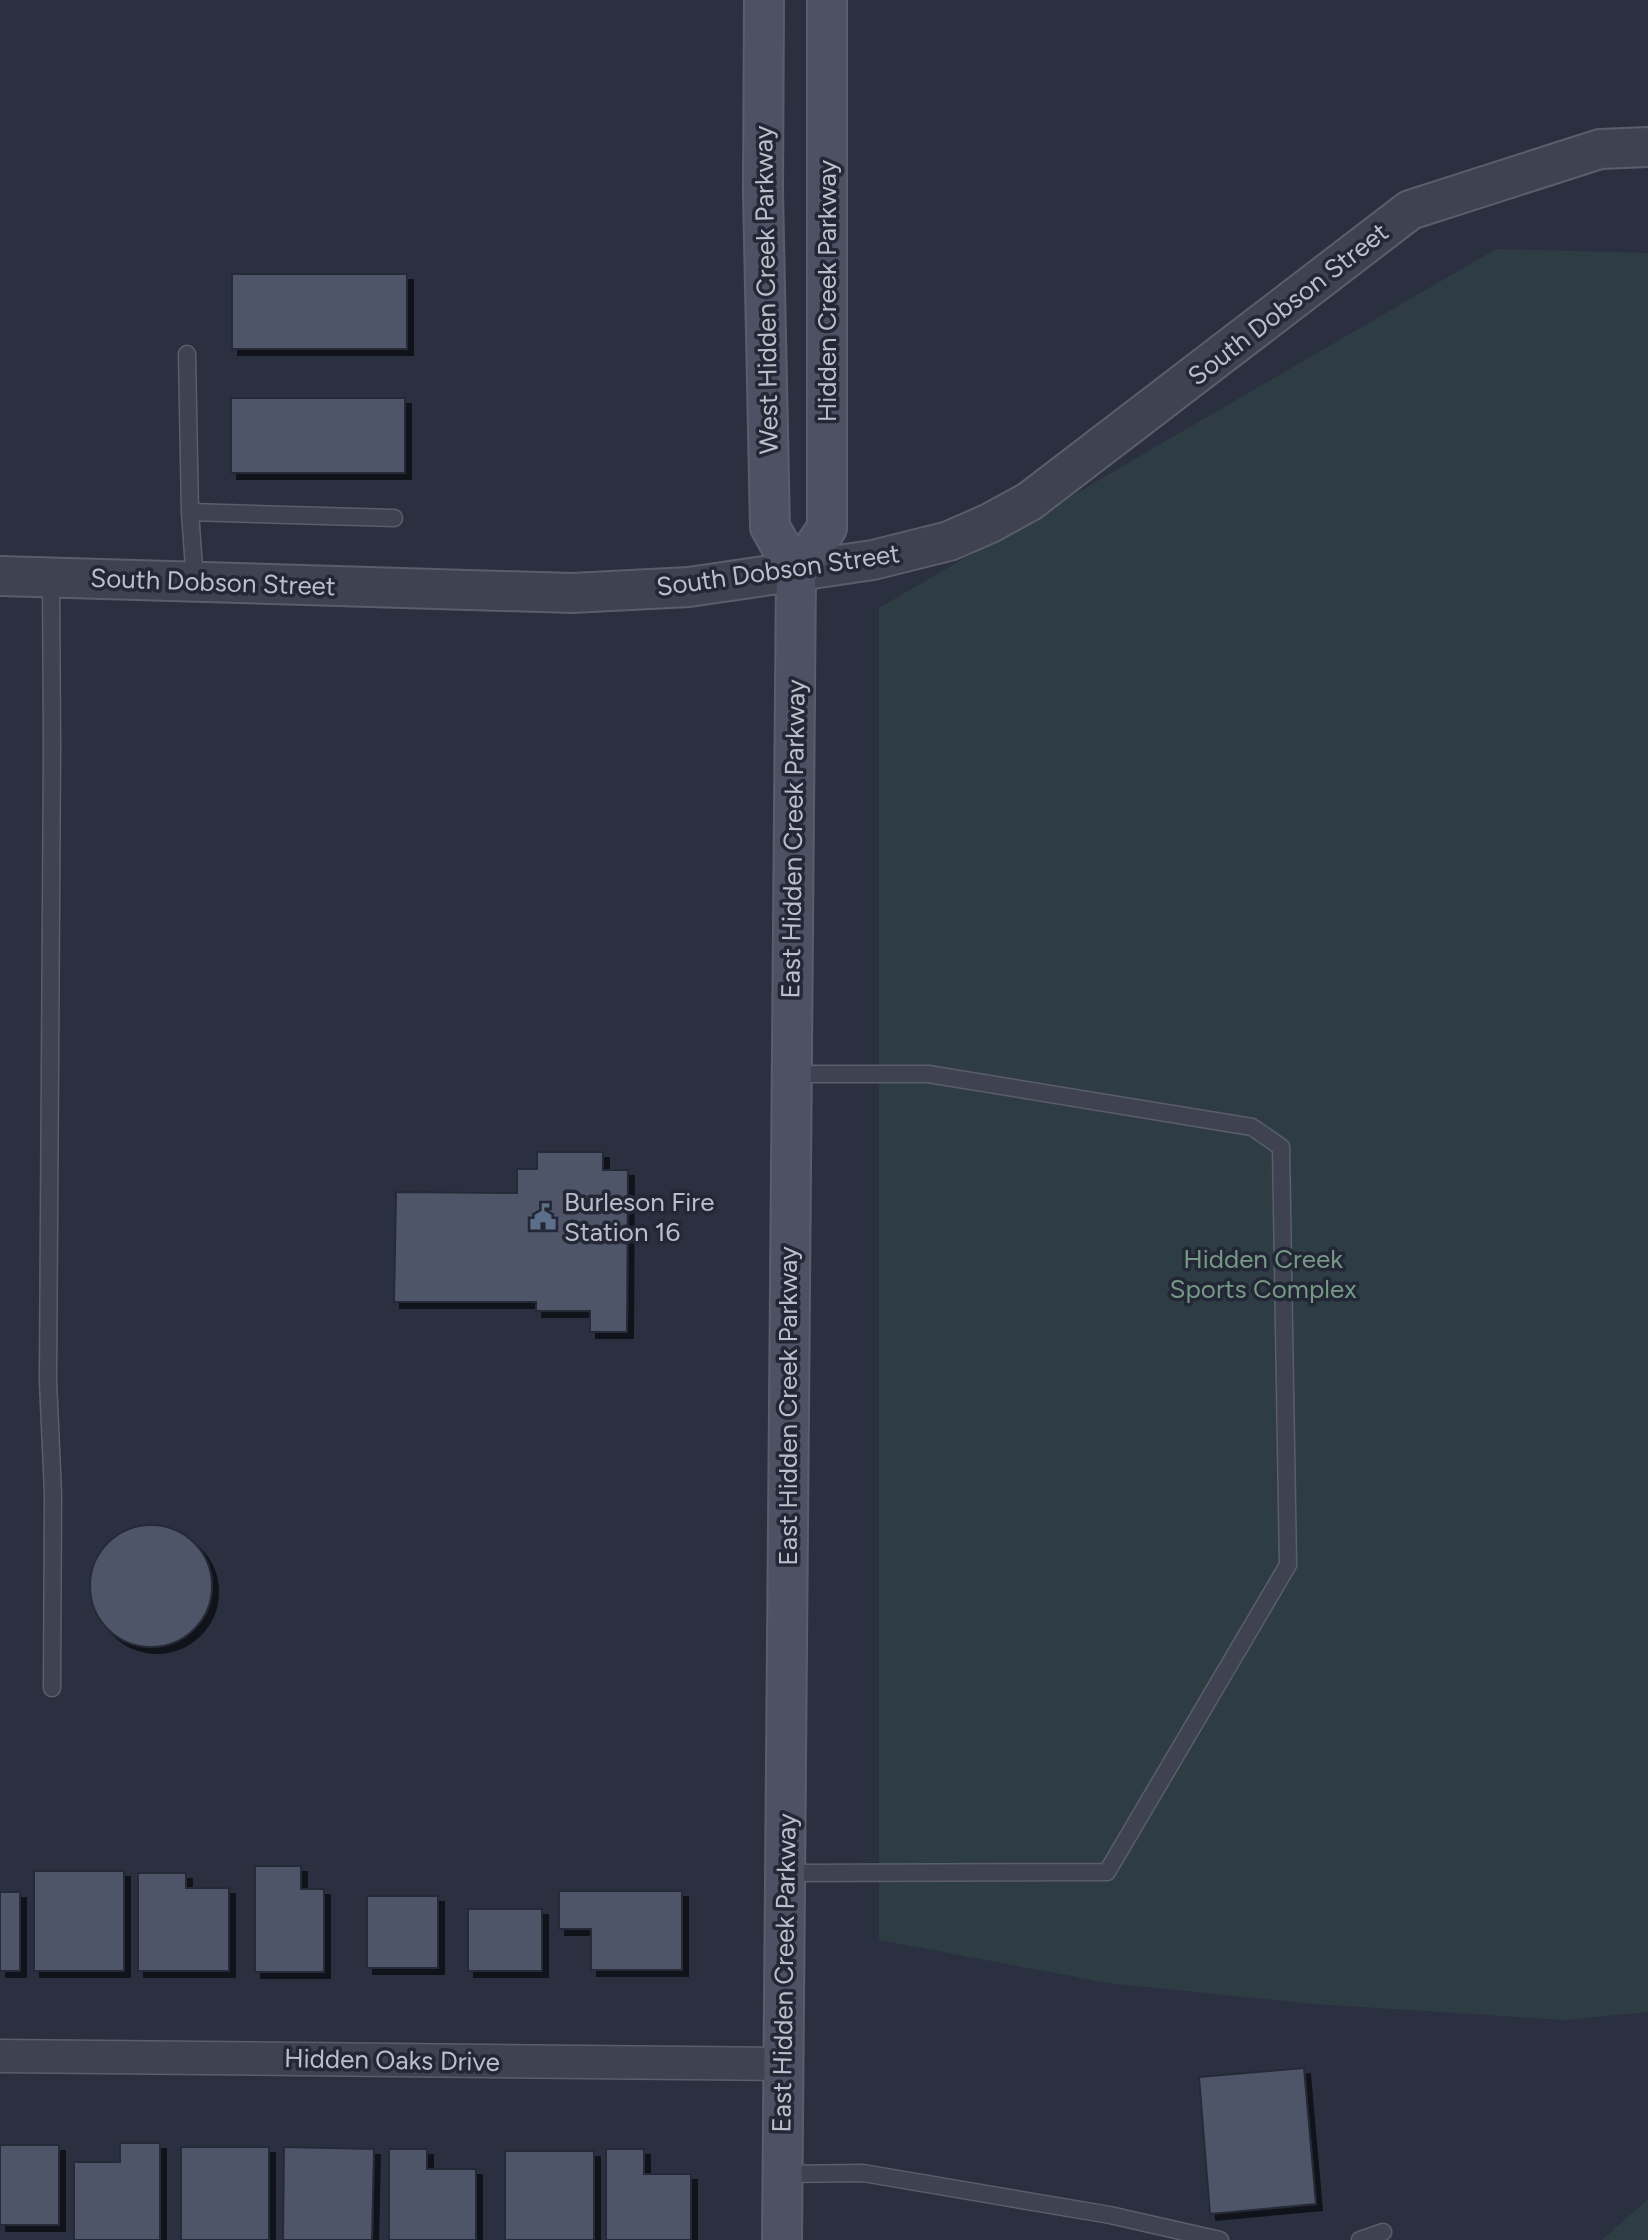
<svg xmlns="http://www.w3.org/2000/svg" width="1648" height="2240" viewBox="0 0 1648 2240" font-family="Figtree,sans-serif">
<defs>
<filter id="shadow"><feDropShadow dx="6" dy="6" stdDeviation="0" flood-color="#0009"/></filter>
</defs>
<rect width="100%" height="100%" fill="#2b3041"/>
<g fill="#2e3d43">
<path d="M1496,249L1648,253V2012L1566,2020L1315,2004L1108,1983L879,1940V608Z"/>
<path d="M1648,2199V2240H1602Z"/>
</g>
<g fill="#505567" stroke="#262a38" stroke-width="2" filter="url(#shadow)">
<rect x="232" y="274" width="175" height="75"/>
<rect x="231" y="398" width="174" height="75"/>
<path d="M537,1152H603V1170H628L627,1332H590V1311H536V1302H394L396,1192L517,1193V1169H537Z"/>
<circle cx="151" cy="1586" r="61"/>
<path d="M255,1866H301V1889H324V1972H255Z"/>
<rect x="34" y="1871" width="90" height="100"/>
<path d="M138,1873H186V1888H229V1971H138Z"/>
<path d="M559,1891H682V1970H591V1929H559Z"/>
<rect x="0" y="1892" width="20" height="79"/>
<rect x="367" y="1896" width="71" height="72"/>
<rect x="468" y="1909" width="74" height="62"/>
<path d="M1304,2068L1316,2204L1210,2214L1199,2077Z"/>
<path d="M120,2143H160V2240H74V2162H120Z"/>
<rect x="0" y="2145" width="59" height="80"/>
<rect x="181" y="2147" width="88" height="93"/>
<path d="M284,2147L374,2149L372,2240H283Z"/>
<path d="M389,2149H427V2169H476V2240H389Z"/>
<path d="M606,2149H644V2174H691V2240H606Z"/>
<rect x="505" y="2151" width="89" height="89"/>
</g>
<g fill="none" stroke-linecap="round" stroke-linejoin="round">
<g stroke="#5a5e6b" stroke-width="19">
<g id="service">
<path d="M187,354L190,512L195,582"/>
<path d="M190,512L394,518"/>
<path d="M51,577L52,748L48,1381L53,1494L52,1688"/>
<path d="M786,1873L1107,1872L1288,1565L1281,1147L1252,1127L928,1074H791"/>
<path d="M782,2174L863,2173L1110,2215L1220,2240"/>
<path d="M1360,2240L1383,2232"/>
</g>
</g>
<g stroke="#5a5e6b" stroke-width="35">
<path id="minor" d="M0,2056L784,2064"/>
</g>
<g stroke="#5a5e6b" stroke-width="42">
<path id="tertiary" d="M0,576L572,593L689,587L873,560L949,541L990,523L1030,501L1410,210L1600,149L1648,147"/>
</g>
<g stroke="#5a5e6b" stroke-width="42">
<g id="secondary">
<path d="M764,0L763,192L770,527L796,573L782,2240"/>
<path d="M796,573L827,528V0"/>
</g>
</g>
<use href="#service" stroke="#3f4351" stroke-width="16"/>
<use href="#minor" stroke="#3f4351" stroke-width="32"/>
<use href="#tertiary" stroke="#3f4351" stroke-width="38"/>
<use href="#secondary" stroke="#4e5163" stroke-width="38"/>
</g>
<defs>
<g id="civic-bare" transform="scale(2.1)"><path d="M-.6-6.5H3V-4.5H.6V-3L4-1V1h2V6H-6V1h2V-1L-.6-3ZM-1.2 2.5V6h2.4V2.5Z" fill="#5c6f8a" stroke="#242836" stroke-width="2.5" paint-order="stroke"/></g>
</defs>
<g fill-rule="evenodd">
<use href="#civic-bare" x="543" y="1217"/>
</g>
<g text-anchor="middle" stroke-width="7" stroke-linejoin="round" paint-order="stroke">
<g font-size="26" fill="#bcbfcb" stroke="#242836">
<text transform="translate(766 290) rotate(-91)" y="9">West Hidden Creek Parkway</text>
<text transform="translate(827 291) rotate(-90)" y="9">Hidden Creek Parkway</text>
<text transform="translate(1288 304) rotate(-38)" y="9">South Dobson Street</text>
<text transform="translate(778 570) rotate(-8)" y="9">South Dobson Street</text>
<text transform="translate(213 582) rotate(2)" y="9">South Dobson Street</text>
<text transform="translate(793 839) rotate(-89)" y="9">East Hidden Creek Parkway</text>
<text transform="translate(788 1406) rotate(-90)" y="9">East Hidden Creek Parkway</text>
<text transform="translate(784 1973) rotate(-89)" y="9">East Hidden Creek Parkway</text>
<text transform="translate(392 2060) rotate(1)" y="9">Hidden Oaks Drive</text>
</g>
<g font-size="26" fill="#bcbfcb" stroke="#242836" text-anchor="start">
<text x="564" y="1211">Burleson Fire<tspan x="564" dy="30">Station 16</tspan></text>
</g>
<g font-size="26" fill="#769985" stroke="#242836">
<text x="1263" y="1268">Hidden Creek<tspan x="1263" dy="30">Sports Complex</tspan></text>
</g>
</g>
</svg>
